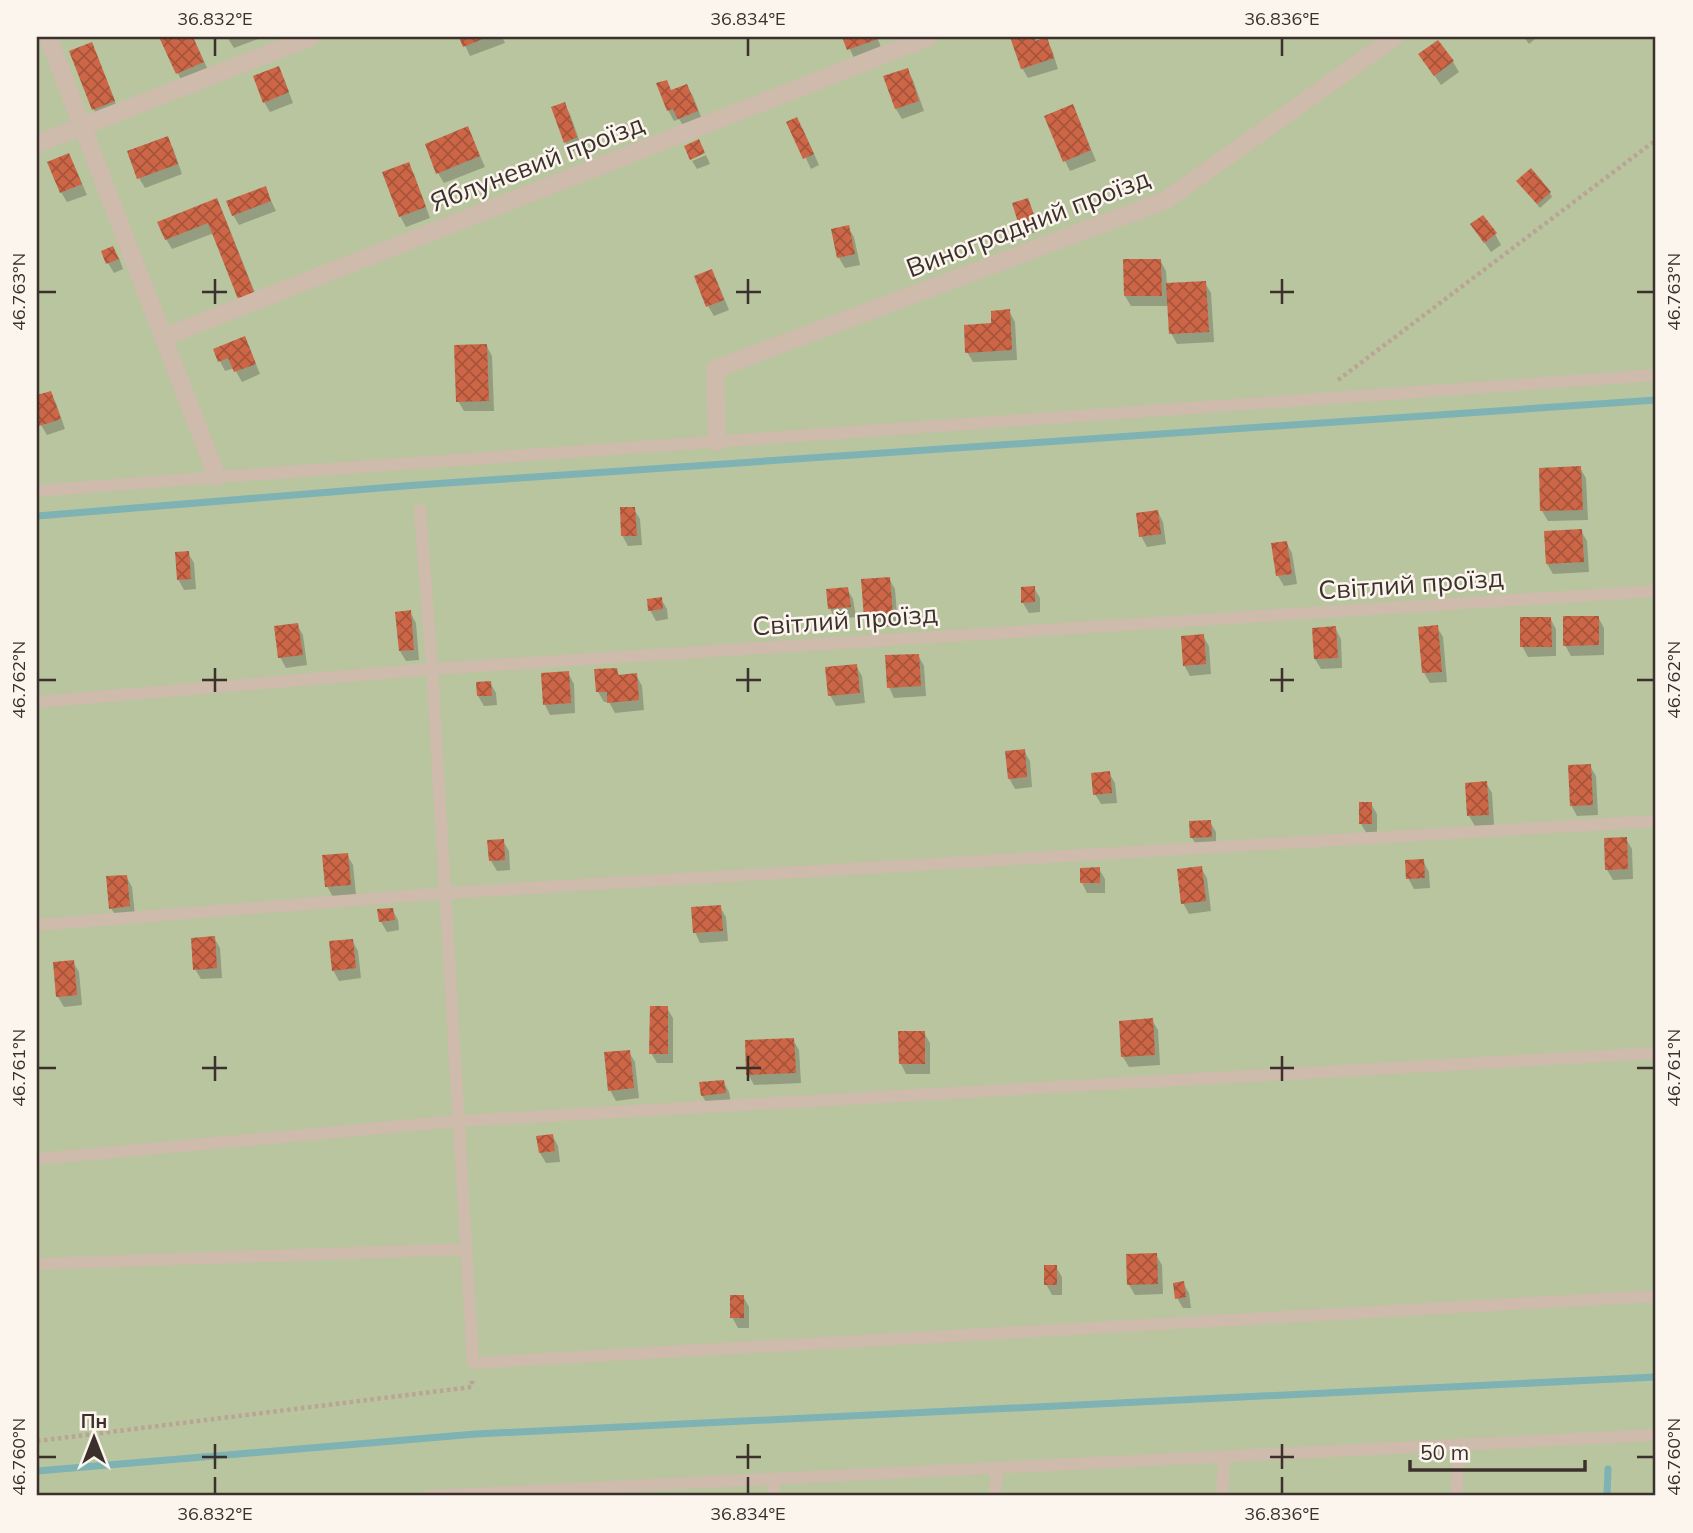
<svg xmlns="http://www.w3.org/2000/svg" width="1693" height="1533" viewBox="0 0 1693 1533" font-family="Mulish,sans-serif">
<defs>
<pattern id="building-cross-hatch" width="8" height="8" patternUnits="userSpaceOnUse" patternTransform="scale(1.75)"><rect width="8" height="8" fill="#cc6647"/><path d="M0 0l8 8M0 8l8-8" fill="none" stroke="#a7543b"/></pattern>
</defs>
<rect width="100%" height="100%" fill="#f5ebe0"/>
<rect fill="#b9c59f" x="37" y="37" width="1619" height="1459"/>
<g fill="#0003">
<path d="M161,37H193L209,72L183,84Z"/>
<path d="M227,37H263L234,48Z"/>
<path d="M461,37H502L505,43L470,56Z"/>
<path d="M844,37H877L882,50L855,60Z"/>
<path d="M1012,37H1035L1037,42L1046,39L1052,50L1058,69L1028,78L1022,68Z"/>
<path d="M1524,37H1534L1535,39L1529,44Z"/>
<path d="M91,44L97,55L119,112L100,120L94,110L72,52Z"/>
<path d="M1453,62L1459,72L1441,85L1427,65Z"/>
<path d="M278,69L284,79L293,103L270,112L264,102Z"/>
<path d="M907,70L913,80L924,111L902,119L896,109L886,78Z"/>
<path d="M687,86L693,96L703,122L685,129L679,119L674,121L668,110L672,92Z"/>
<path d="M564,104L570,114L582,148L571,152L565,142Z"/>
<path d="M1078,117L1096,161L1070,171L1065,161Z"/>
<path d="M789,123L803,129L819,165L811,169Z"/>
<path d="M468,128L485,167L444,183L438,173Z"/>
<path d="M167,138L173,148L182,174L145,188L139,178Z"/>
<path d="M706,155L710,164L697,169L692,161Z"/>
<path d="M408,164L414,174L430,218L406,227L400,216Z"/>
<path d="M74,165L87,195L67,202L61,192Z"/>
<path d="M1521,185L1550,193L1552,197L1540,208Z"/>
<path d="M265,188L276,211L239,225L233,215Z"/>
<path d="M216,200L222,210L259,303L245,308L214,233L172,249L166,239Z"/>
<path d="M1030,204L1039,231L1025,236L1023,231Z"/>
<path d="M1472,225L1495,234L1501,245L1491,252Z"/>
<path d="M848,227L854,237L860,265L845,268L839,258L833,230Z"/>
<path d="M119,258L123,269L114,273L108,263Z"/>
<path d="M1160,260L1166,271L1167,285L1205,283L1211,293L1214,342L1177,344L1171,333L1169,306H1131L1125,296Z"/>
<path d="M711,271L717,281L729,310L714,316L708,306Z"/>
<path d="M1009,311L1015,322L1017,360L973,362L967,352L993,325Z"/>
<path d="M244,338L250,349L260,374L242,382L234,368L225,371L220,361Z"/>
<path d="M486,345L492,356L494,411H464L458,401Z"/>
<path d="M50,393L56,403L65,429L47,435L41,425L37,413V397Z"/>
<path d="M1580,468L1586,478L1588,520L1548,521L1542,511Z"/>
<path d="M634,509L640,519L642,545L628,546L622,535Z"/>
<path d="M1158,512L1163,522L1166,544L1147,547L1141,536Z"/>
<path d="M1581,531L1587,541L1589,572L1553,574L1547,564Z"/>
<path d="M1286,542L1292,553L1297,584L1284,586L1278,576Z"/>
<path d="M188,553L194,563L196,589L184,590L178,579Z"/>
<path d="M889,579L895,589L898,626L872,628L866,618Z"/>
<path d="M1034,588L1040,598V612L1029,613L1023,603Z"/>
<path d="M847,589L853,599L856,617L836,619L830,609Z"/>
<path d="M661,599L667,609L668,619L656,621L650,610Z"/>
<path d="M410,612L416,623L419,660L406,661L400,651Z"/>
<path d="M1598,617L1604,628V655L1571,656L1565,645Z"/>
<path d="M1550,618L1556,629V656L1528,657L1522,646Z"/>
<path d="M297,625L303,635L307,665L286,668L280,657Z"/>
<path d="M1437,627L1443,637L1447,682L1430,683L1424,673Z"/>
<path d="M1335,628L1341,639L1342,668L1321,669L1315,659Z"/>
<path d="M1203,636L1209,646L1211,674L1190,676L1184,665Z"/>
<path d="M918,655L924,666L926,696L894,698L889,687Z"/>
<path d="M856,666L862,676L865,703L836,706L830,695Z"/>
<path d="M616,669L620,676L636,675L642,686L644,710L615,713L609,702H604L598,692Z"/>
<path d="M568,673L574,684L575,713L550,715L545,705Z"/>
<path d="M490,683L496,693L497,705L484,706L478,696Z"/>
<path d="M1024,751L1030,761L1032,787L1015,789L1009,778Z"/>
<path d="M1590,766L1596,776L1598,815L1577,816L1571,805Z"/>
<path d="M1109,773L1115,783L1117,803L1101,804L1095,794Z"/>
<path d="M1486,783L1492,793L1494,825L1475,826L1469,816Z"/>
<path d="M1371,804L1377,814V834H1367L1361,824Z"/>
<path d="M1210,822L1216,832V847L1198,848L1192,838Z"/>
<path d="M1626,839L1632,849L1633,879L1613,880L1607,870Z"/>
<path d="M503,841L509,851L510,870L497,871L491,861Z"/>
<path d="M347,855L353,865L356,895L333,897L327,886Z"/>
<path d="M1423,861L1429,872L1430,888L1414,889L1408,878Z"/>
<path d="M1201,868L1207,878L1211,911L1189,914L1183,903Z"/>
<path d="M1099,869L1105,879V893H1087L1082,883Z"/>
<path d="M126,876L132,887L135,916L117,918L111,908Z"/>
<path d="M720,907L726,917L728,941L700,943L695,932Z"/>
<path d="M392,909L398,920L399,930L387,932L381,922Z"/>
<path d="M214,938L220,948L222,978L201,979L195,969Z"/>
<path d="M352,940L358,951L361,978L339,981L333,970Z"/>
<path d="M73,962L79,972L82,1005L64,1007L58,997Z"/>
<path d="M667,1008L673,1018V1063H657L651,1053Z"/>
<path d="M1152,1020L1158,1030L1160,1065L1129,1067L1123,1057Z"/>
<path d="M924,1033L930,1043V1074H906L901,1064Z"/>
<path d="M793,1040L799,1050L801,1083L754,1085L748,1074Z"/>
<path d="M629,1052L635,1062L639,1098L616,1101L610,1090Z"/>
<path d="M723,1081L729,1092L731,1103L708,1106L702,1095Z"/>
<path d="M552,1135L558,1146L560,1162L546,1163L540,1153Z"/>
<path d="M1156,1255L1162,1265L1163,1294L1135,1295L1129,1285Z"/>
<path d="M1056,1267L1062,1277V1295H1052L1046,1284Z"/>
<path d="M1183,1283L1189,1293L1191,1308H1183L1177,1298Z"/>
<path d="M743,1296L749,1307V1328H738L732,1317Z"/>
</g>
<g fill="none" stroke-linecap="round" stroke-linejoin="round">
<g stroke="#7eb2b3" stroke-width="7">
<path d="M37,516L417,485L1656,400"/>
<path d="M37,1471L476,1434L1656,1377"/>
<path d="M1607,1496L1608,1469"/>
</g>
</g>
<g fill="url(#building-cross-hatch)">
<path d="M159,37H193L204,62L176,74Z"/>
<path d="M459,37H488L463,47Z"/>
<path d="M842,37H877L878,39L847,50Z"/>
<path d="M1010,37H1034L1035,41L1047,37L1054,58L1021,69Z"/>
<path d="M1438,40L1454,61L1434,76L1418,54Z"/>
<path d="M92,42L115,101L92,110L69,51Z"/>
<path d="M279,66L289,92L263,103L253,76Z"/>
<path d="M908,68L919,101L895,109L883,76Z"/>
<path d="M667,80L671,90L687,84L698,111L678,119L673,109L667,111L656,83Z"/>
<path d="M565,102L577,137L564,143L551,107Z"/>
<path d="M1073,104L1091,150L1063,162L1044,116Z"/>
<path d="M797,117L814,154L803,159L786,122Z"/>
<path d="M468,126L480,156L436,174L425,144Z"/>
<path d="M168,136L178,164L137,179L127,151Z"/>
<path d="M699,139L705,153L690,160L684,146Z"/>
<path d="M69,153L82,184L60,193L47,162Z"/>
<path d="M409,162L426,207L399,217L382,172Z"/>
<path d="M1531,168L1551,192L1537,204L1516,181Z"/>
<path d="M266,186L271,201L232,216L226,201Z"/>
<path d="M217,198L254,292L238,299L208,223L165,240L157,222Z"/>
<path d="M1028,198L1038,226L1021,232L1012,203Z"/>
<path d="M1483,215L1497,233L1484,243L1470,224Z"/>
<path d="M849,225L855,254L837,258L831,229Z"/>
<path d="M113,246L119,259L106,264L101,251Z"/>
<path d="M1123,259H1161L1162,296H1124Z"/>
<path d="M712,269L724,300L706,307L694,276Z"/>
<path d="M1206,281L1209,332L1169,334L1166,283Z"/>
<path d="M1010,309L1012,350L965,353L964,325L991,323V311Z"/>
<path d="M245,336L256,364L234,372L228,358L218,362L213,349Z"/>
<path d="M487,344L489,401L456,402L454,345Z"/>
<path d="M51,391L61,419L39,426L37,418V395Z"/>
<path d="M1581,466L1583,510L1540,511L1539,468Z"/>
<path d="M620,507H635L637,536H621Z"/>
<path d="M1158,510L1161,534L1139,537L1136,513Z"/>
<path d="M1582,529L1584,562L1546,564L1544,531Z"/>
<path d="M1287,541L1292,574L1276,576L1271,543Z"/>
<path d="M189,551L191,579L177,580L175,552Z"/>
<path d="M890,577L893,616L864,618L861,579Z"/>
<path d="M1035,586V602L1021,603V587Z"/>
<path d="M848,587L851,607L828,609L826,589Z"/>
<path d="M662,597L663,609L648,611L647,599Z"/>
<path d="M411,610L414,650L399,651L395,612Z"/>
<path d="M1563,616H1599V645L1563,646Z"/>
<path d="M1520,617H1551L1552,647H1520Z"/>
<path d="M298,623L303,655L278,658L274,626Z"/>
<path d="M1438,625L1442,672L1422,673L1418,627Z"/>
<path d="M1336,626L1338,658L1314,659L1312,628Z"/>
<path d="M1204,634L1206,664L1183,666L1181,636Z"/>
<path d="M919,654L921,686L887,688L885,655Z"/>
<path d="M857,664L860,693L828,696L825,667Z"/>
<path d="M617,668L618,675L637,673L639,700L607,703V692H596L594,669Z"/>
<path d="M569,671L571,703L543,705L541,673Z"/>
<path d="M491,681L492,696H477L476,682Z"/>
<path d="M1025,749L1027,777L1008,779L1005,751Z"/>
<path d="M1591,764L1593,805L1570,806L1568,765Z"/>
<path d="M1110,771L1112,793L1093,795L1091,773Z"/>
<path d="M1487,781L1489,815L1467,816L1465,783Z"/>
<rect x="1359" y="802" width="13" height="22"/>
<path d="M1211,820L1212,837L1190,838L1189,821Z"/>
<path d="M1627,837L1628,869L1605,870L1604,838Z"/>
<path d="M504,839L505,860L489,861L487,840Z"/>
<path d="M348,853L351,885L325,887L322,855Z"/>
<path d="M1424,859L1425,878L1406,879L1405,860Z"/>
<path d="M1202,866L1206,901L1181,904L1177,869Z"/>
<path d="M1100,867V883H1080V868Z"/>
<path d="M127,875L130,906L109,909L106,876Z"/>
<path d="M721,905L723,931L693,933L691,907Z"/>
<path d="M393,908L395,920L379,922L377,909Z"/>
<path d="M215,936L217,968L193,970L191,938Z"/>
<path d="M353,939L356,968L332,971L329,941Z"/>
<path d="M74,960L77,995L56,997L53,962Z"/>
<path d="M650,1006H668V1054H649Z"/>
<path d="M1153,1018L1155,1055L1121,1057L1119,1021Z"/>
<path d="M898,1031H925V1064H899Z"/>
<path d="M794,1038L796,1073L746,1075L745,1040Z"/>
<path d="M630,1050L634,1088L608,1091L604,1052Z"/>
<path d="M724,1080L726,1093L701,1096L699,1082Z"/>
<path d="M553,1134L555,1151L539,1153L536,1136Z"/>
<path d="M1157,1253L1158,1284L1127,1285L1126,1254Z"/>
<rect x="1044" y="1265" width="13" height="20"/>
<path d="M1184,1281L1186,1297L1175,1299L1173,1283Z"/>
<rect x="730" y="1295" width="14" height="23"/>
</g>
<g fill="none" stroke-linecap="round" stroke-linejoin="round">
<g stroke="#baa495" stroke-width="4.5" stroke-dasharray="3.5 3.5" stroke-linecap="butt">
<path d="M1338,380L1656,140"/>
<path d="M37,1441L472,1387V1378"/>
</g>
<g stroke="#cebbab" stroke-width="12">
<path d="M37,491L217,477L1656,375"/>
<path d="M420,510L432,669L473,1363L1656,1296"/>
<path d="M37,702L432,669L1656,591"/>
<path d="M37,925L445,893L1656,821"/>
<path d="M37,1159L458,1121L1656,1053"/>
<path d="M37,1264L466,1249"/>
<path d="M426,1496L1656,1435"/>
<path d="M773,1496L774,1479"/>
<path d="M995,1496L997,1468"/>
<path d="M1222,1496L1224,1457"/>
<path d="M1456,1496L1459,1445"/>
</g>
<g stroke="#cebbab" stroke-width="18">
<path d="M48,37L217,477"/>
<path d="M37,144L311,37"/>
<path d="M164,337L929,37"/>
<path d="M717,442L715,369L1166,200L1395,37"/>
</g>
</g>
<path fill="none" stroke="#3b302b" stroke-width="2.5" d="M215,38V56M748,38V56M1282,38V56M215,279V304M748,279V304M1282,279V304M38,292H56M202,292H227M736,292H761M1270,292H1294M1637,292H1654M215,668V692M748,668V692M1282,668V692M38,680H56M202,680H227M736,680H761M1270,680H1294M1637,680H1654M215,1056V1081M748,1056V1081M1282,1056V1081M38,1068H56M202,1068H227M736,1068H761M1270,1068H1294M1637,1068H1654M215,1444V1469M748,1444V1469M1282,1444V1469M38,1457H56M202,1457H227M736,1457H761M1270,1457H1294M1637,1457H1654M215,1477V1494M748,1477V1494M1282,1477V1494"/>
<g text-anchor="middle" stroke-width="5" stroke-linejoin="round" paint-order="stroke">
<g font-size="26" fill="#3b302b" stroke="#fbf5ee">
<text transform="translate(537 163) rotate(-21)" y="9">Яблуневий проїзд</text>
<text transform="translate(1028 223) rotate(-21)" y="9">Виноградний проїзд</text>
<text transform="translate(1411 584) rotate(-4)" y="9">Світлий проїзд</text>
<text transform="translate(845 620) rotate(-4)" y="9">Світлий проїзд</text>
</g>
</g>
<rect width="1693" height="1533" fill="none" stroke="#fbf5ee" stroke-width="77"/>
<g transform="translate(94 1438)" stroke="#fbf5ee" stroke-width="5" paint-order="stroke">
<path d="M0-5L12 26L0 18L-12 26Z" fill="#3b302b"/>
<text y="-10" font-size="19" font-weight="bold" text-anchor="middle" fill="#3b302b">Пн</text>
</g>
<path d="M1410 1460v10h175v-10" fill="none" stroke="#3b302b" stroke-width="3.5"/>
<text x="1420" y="1460" font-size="21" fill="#3b302b" stroke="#fbf5ee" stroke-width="5" paint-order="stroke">50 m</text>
<rect x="38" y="38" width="1616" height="1456" fill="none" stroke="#3b302b" stroke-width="2.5"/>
<g font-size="18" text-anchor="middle" fill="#3b302b">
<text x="215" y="25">36.832°E</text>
<text x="748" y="25">36.834°E</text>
<text x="1282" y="25">36.836°E</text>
<text transform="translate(19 292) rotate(-90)" y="6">46.763°N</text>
<text transform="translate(1674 292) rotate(-90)" y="6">46.763°N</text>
<text transform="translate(19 680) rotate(-90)" y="6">46.762°N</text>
<text transform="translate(1674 680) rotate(-90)" y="6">46.762°N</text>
<text transform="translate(19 1068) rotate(-90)" y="6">46.761°N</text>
<text transform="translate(1674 1068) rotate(-90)" y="6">46.761°N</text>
<text transform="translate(19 1457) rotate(-90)" y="6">46.760°N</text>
<text transform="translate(1674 1457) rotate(-90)" y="6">46.760°N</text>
<text x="215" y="1520">36.832°E</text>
<text x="748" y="1520">36.834°E</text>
<text x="1282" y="1520">36.836°E</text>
</g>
</svg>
